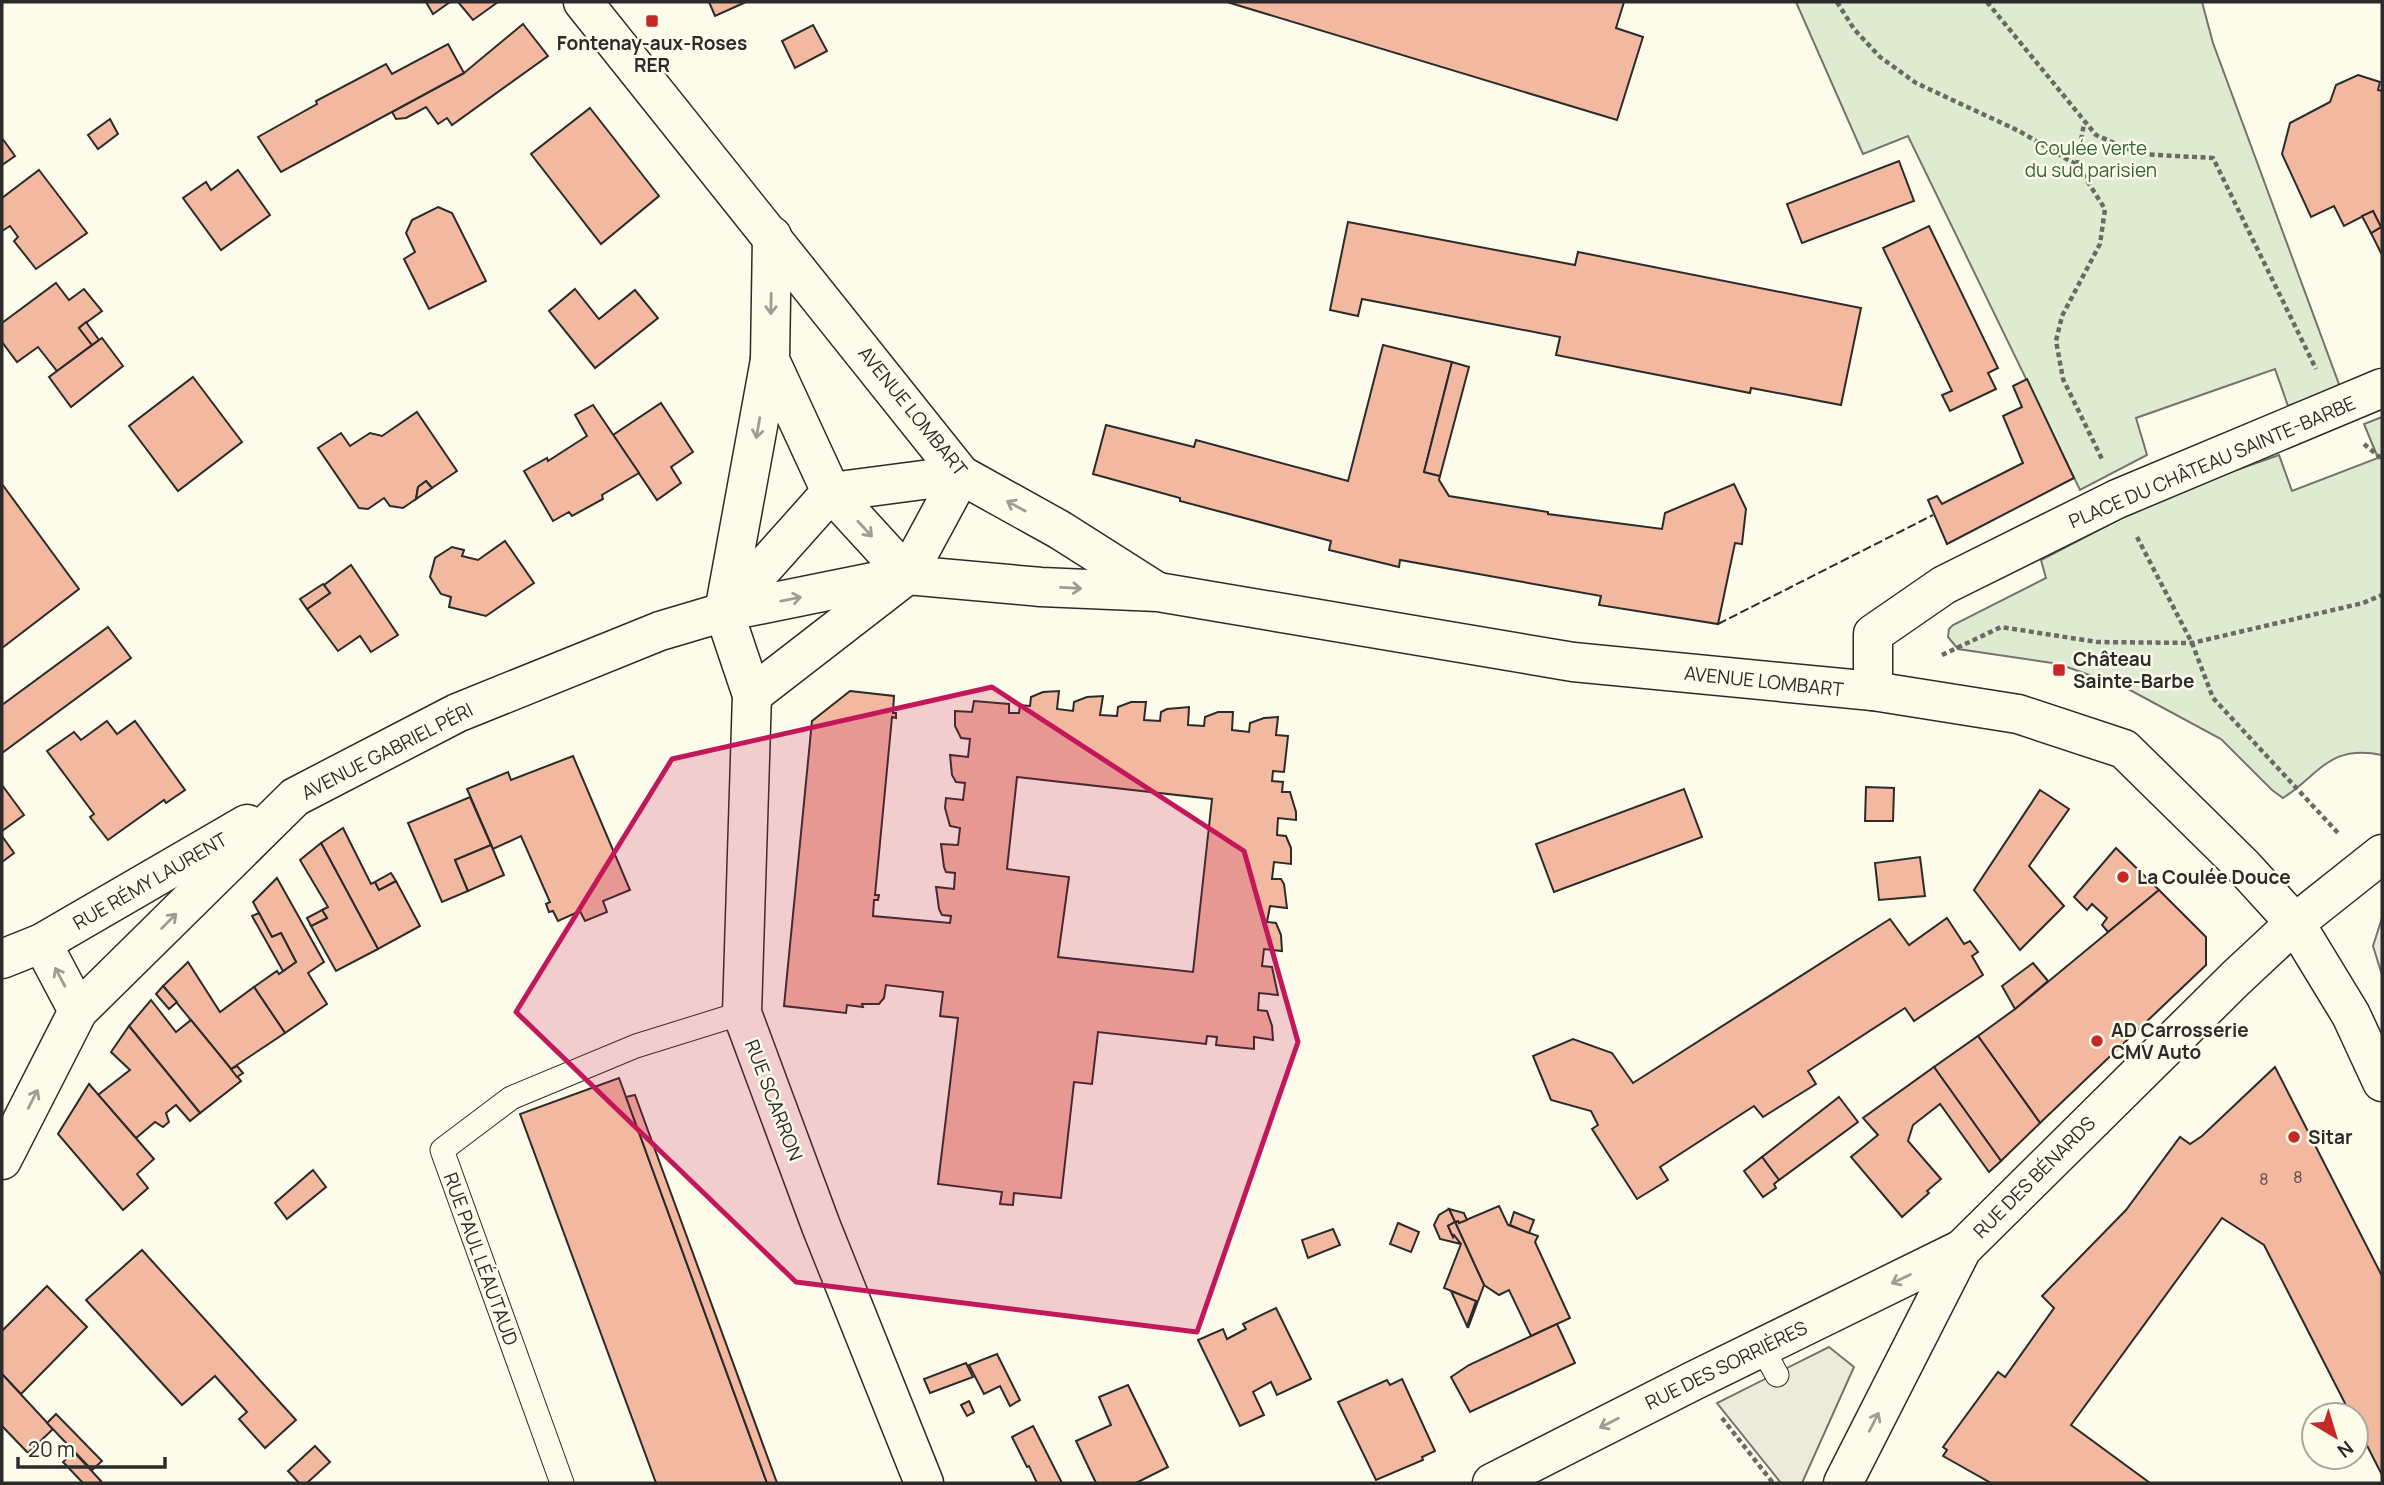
<svg xmlns="http://www.w3.org/2000/svg" width="2384" height="1485" viewBox="0 0 2384 1485" font-family="Manrope,sans-serif">
<rect width="100%" height="100%" fill="#fdfbea"/>
<g fill="#deebd1" stroke="#74746e" stroke-width="2">
<path d="M1796,2H2202L2213,43L2340,387L2288,406L2275,369L2136,418L2147,455L2080,490L1908,136L1863,154Z"/>
<path d="M2382,417V755C2329,744 2320,774 2283,798L2272,790L2221,739L2130,690L2059,664L1958,649L1948,637L1949,629L1953,625L2046,578L2041,560L2168,494L2279,455L2292,491L2378,458L2364,424Z"/>
</g>
<g fill="#eceadb" stroke="#74746e" stroke-width="2">
<path d="M2382,918V975L2373,946Z"/>
<path d="M1829,1347L1854,1367L1802,1483H1781L1717,1403Z"/>
</g>
<g fill="#f2b8a0" stroke="#2b2b2b" stroke-width="2" fill-rule="evenodd">
<path d="M426,2H450L433,14Z"/>
<path d="M458,2H498L473,20Z"/>
<path d="M709,2H746L715,16Z"/>
<path d="M1227,2H1624L1616,28L1643,37L1617,120Z"/>
<path d="M523,24L548,56L452,125L447,118L438,124L426,107L406,118L396,119L392,112L464,73Z"/>
<path d="M813,25L827,51L795,68L782,41Z"/>
<path d="M448,44L464,73L281,172L258,137L317,104L316,101L386,64L392,74Z"/>
<path d="M2358,75L2380,82L2378,90L2382,91V255L2371,233L2381,227L2373,211L2344,226L2334,206L2311,217L2282,154L2290,123L2330,102L2336,85Z"/>
<path d="M590,108L659,196L601,244L531,154Z"/>
<path d="M110,119L118,134L98,149L88,135Z"/>
<path d="M2,138L15,156L2,165Z"/>
<path d="M1899,161L1914,201L1802,243L1787,204Z"/>
<path d="M39,170L87,233L36,269L14,241L18,237L10,226L2,231V198Z"/>
<path d="M238,170L270,215L221,250L183,198L206,182L211,190Z"/>
<path d="M438,207L452,213L486,281L429,309L404,259L415,252L406,233L412,220Z"/>
<path d="M2373,211L2381,227L2371,233L2362,216Z"/>
<path d="M1348,222L1575,265L1578,252L1861,308L1841,405L1751,388L1750,393L1556,355L1560,337L1362,299L1358,316L1330,310Z"/>
<path d="M1929,226L1998,368L1988,373L1996,389L1950,411L1942,395L1952,391L1883,248Z"/>
<path d="M56,283L69,300L84,289L102,311L79,328L92,345L57,371L38,347L17,362L2,342V323Z"/>
<path d="M575,289L599,319L635,290L658,318L595,368L549,311Z"/>
<path d="M86,322L99,340L92,345L79,328Z"/>
<path d="M102,338L123,366L71,407L49,377Z"/>
<path d="M1383,345L1452,362L1424,472L1440,476L1439,480L1449,496L1548,512V514L1662,529L1665,513L1734,484L1746,509L1742,544L1735,543L1718,624L1599,605L1601,596L1400,560L1399,567L1329,550L1331,541L1180,501V498L1093,474L1106,425L1194,447L1196,440L1348,481Z"/>
<path d="M1452,362L1469,367L1440,476L1424,472Z"/>
<path d="M193,377L242,442L178,491L129,426Z"/>
<path d="M2027,379L2074,478L1947,544L1928,500L1937,496L1942,504L2023,463L2003,416L2022,407L2013,386Z"/>
<path d="M661,403L693,452L671,467L681,483L657,500L613,435Z"/>
<path d="M593,405L639,473L602,495L603,499L572,516L569,512L553,521L524,471L547,458L548,461L587,436L575,415Z"/>
<path d="M417,412L457,471L432,488L426,481L418,487L416,499L403,508L390,506L384,498L368,509L359,508L318,448L341,433L350,446L370,433L382,436Z"/>
<path d="M426,481L432,488L416,499L418,487Z"/>
<path d="M2,484L79,589L2,648Z"/>
<path d="M505,541L534,583L486,616L449,607L451,597L441,594L430,577L435,558L452,547L464,550L462,556L478,560Z"/>
<path d="M351,565L398,635L371,652L360,636L338,651L307,609L330,593L324,585Z"/>
<path d="M323,584L330,593L307,609L300,599Z"/>
<path d="M108,627L131,658L2,753V705Z"/>
<path d="M850,691L894,696L893,713H896V718L892,717L875,895H879L878,900H874L873,916L950,923L951,916L942,915L939,909L936,887L954,889L955,873L946,872L944,867L941,844L958,845L960,828L950,826L945,808L946,798L963,800L965,783L956,782L952,775L950,755L968,757L970,739L961,738L955,726V711L972,712L974,701L1009,704V713H1019L1020,705L1030,706L1031,697L1043,692L1059,691L1057,709L1073,711L1074,702L1087,697L1103,696L1100,715L1117,716L1118,707L1131,702H1146L1144,720L1160,721L1161,712L1167,709L1189,707L1188,725L1204,726L1205,717L1218,712H1233L1232,730L1249,732L1250,723L1264,718L1278,717L1276,735L1288,736L1284,772L1273,771L1272,781L1283,782L1282,792H1290L1296,812V820L1278,818L1277,835L1286,836L1291,848V864L1274,862L1272,879H1281L1284,884L1287,908L1270,906L1267,922L1276,923L1281,935L1282,951L1264,949L1262,966L1272,967L1278,995L1259,993L1258,1010L1267,1011L1272,1026L1273,1040L1254,1037V1049L1216,1045L1217,1037L1207,1036L1206,1044L1098,1032L1092,1084L1074,1082L1061,1198L1014,1193L1013,1205L1000,1204L1002,1192L938,1184L958,1018L940,1016L943,992L886,985L884,998L879,1004H862L863,1007L847,1005L846,1013L784,1006L812,721ZM1017,777L1212,799L1193,972L1058,957L1069,877L1007,869Z"/>
<path d="M107,721L117,734L135,721L185,790L166,803L164,800L108,840L90,817L94,814L47,751L74,732L81,740Z"/>
<path d="M573,756L630,890L603,901L607,912L585,921L580,911L558,921L553,911L549,912L546,904L550,902L521,836L493,849L467,789L508,772L511,780Z"/>
<path d="M2,785L24,815L2,831Z"/>
<path d="M1866,787L1894,788L1893,821H1865Z"/>
<path d="M1684,789L1702,837L1554,892L1536,844Z"/>
<path d="M2040,790L2069,809L2029,866L2064,906L2020,950L1974,890Z"/>
<path d="M470,797L491,845L455,860L468,891L442,902L408,823Z"/>
<path d="M343,828L371,884L375,882L379,890L396,881L420,926L378,949L321,843Z"/>
<path d="M2,836L14,853L2,862Z"/>
<path d="M321,843L378,949L336,971L311,926L327,918L322,910L328,907L300,860Z"/>
<path d="M491,845L504,875L468,891L455,860Z"/>
<path d="M2116,848L2159,890L2108,932L2102,925L2107,918L2092,904L2087,910L2074,897Z"/>
<path d="M1920,857L1925,896L1879,900L1875,863Z"/>
<path d="M391,873L396,881L379,890L375,882Z"/>
<path d="M277,878L324,962L308,973L327,1004L285,1033L254,987L277,971L279,974L296,962L281,933L272,937L253,902Z"/>
<path d="M2159,890L2206,937V965L2040,1123L1978,1036L2015,1009Z"/>
<path d="M322,910L327,918L311,926L307,918Z"/>
<path d="M259,913L272,937L281,933L296,962L283,971L252,916Z"/>
<path d="M1947,918L1964,944L1970,941L1978,952L1972,956L1983,975L1914,1021L1905,1008L1808,1071L1816,1084L1763,1117L1754,1106L1660,1167L1668,1180L1637,1199L1592,1129L1598,1125L1591,1111L1551,1100L1533,1056L1573,1039L1612,1053L1633,1083L1890,919L1909,945Z"/>
<path d="M188,962L220,1012L254,987L285,1033L231,1069L163,986Z"/>
<path d="M2033,963L2048,981L2015,1009L2002,986Z"/>
<path d="M163,986L177,1002L169,1009L156,994Z"/>
<path d="M151,1000L176,1032L191,1020L241,1081L200,1113L129,1026Z"/>
<path d="M129,1026L200,1113L190,1121L176,1105L166,1113L169,1122L163,1127L155,1122L136,1138L98,1095L130,1070L111,1052Z"/>
<path d="M1978,1036L2040,1123L2001,1161L1934,1067Z"/>
<path d="M237,1066L243,1073L237,1077L231,1069Z"/>
<path d="M1934,1067L2001,1161L1989,1172L1940,1104L1913,1125L1908,1141L1941,1179L1927,1191L1929,1193L1902,1217L1851,1157L1878,1135L1863,1118Z"/>
<path d="M2275,1067L2382,1276V1475L2356,1424V1415H2351L2264,1245L2222,1218L2071,1425L2150,1483H1991L1943,1456L1947,1450L1943,1447L1998,1372L2005,1377L2054,1308L2042,1296L2126,1210L2180,1137L2190,1144L2202,1136Z"/>
<path d="M619,1078L626,1097L767,1483H656L520,1114Z"/>
<path d="M89,1084L154,1159L137,1174L148,1188L123,1210L58,1134Z"/>
<path d="M635,1095L777,1483H767L626,1097Z"/>
<path d="M1839,1097L1858,1122L1779,1180L1762,1157Z"/>
<path d="M1762,1157L1779,1180L1774,1184L1776,1188L1763,1197L1744,1171Z"/>
<path d="M313,1170L326,1187L287,1219L275,1203Z"/>
<path d="M1499,1206L1508,1225L1538,1236L1535,1242L1570,1318L1531,1336L1509,1290L1499,1295L1484,1285L1455,1222L1458,1221L1459,1223Z"/>
<path d="M1449,1209L1464,1213L1467,1220L1459,1223L1458,1221L1455,1222Z"/>
<path d="M1449,1209L1455,1222L1448,1226L1453,1237L1454,1235L1461,1244L1440,1239L1434,1225L1439,1215Z"/>
<path d="M1514,1212L1534,1220L1529,1233L1510,1225Z"/>
<path d="M1455,1222L1484,1285L1468,1328L1476,1301L1444,1288L1461,1244L1454,1235L1453,1237L1448,1226Z"/>
<path d="M1398,1223L1419,1232L1411,1252L1390,1244Z"/>
<path d="M1333,1229L1340,1245L1308,1258L1302,1240Z"/>
<path d="M142,1250L296,1420L265,1448L239,1419L247,1412L215,1376L182,1405L86,1300Z"/>
<path d="M47,1286L87,1327L21,1394L2,1374V1331Z"/>
<path d="M1451,1291L1476,1301L1467,1326Z"/>
<path d="M1276,1308L1311,1379L1277,1395L1271,1382L1253,1392L1264,1415L1240,1426L1198,1340L1223,1329L1227,1339L1246,1329L1243,1324Z"/>
<path d="M1557,1324L1575,1363L1470,1412L1451,1377L1469,1365Z"/>
<path d="M997,1354L1020,1400L1010,1406L1000,1386L984,1394L969,1365Z"/>
<path d="M966,1363L973,1377L930,1393L924,1379Z"/>
<path d="M2,1374L53,1429L28,1453L2,1426Z"/>
<path d="M1402,1379L1435,1451L1422,1457L1423,1460L1376,1480L1338,1402L1387,1380L1390,1385Z"/>
<path d="M1128,1385L1168,1467L1136,1483H1096L1076,1441L1111,1425L1099,1397Z"/>
<path d="M969,1401L974,1412L967,1416L961,1405Z"/>
<path d="M56,1414L102,1461L92,1470L47,1423Z"/>
<path d="M1033,1426L1062,1483H1037L1029,1466L1027,1467L1012,1437Z"/>
<path d="M315,1446L330,1462L307,1483H299L288,1471Z"/>
<path d="M74,1452L101,1481L99,1483H83L63,1462Z"/>
</g>
<g fill="none" stroke-linecap="round" stroke-linejoin="round">
<g stroke="#2b2b2b" stroke-width="25">
<g id="lane">
<path d="M1762,1348L1777,1375"/>
<path d="M562,1483L442,1150L511,1098L636,1046L742,1013"/>
</g>
</g>
<g stroke="#2b2b2b" stroke-width="41">
<g id="street">
<path d="M724,612L752,695L742,1013L821,1226L924,1483"/>
<path d="M1873,691V634L1944,585L2117,499L2382,388"/>
<path d="M752,695L907,575"/>
<path d="M1492,1483L1693,1381L1962,1249"/>
<path d="M1843,1483L1962,1249L2236,978L2295,923"/>
</g>
</g>
<g stroke="#2b2b2b" stroke-width="41">
<g id="secondary">
<path d="M583,2L961,475L1060,530L1156,591"/>
<path d="M772,236L770,360L831,492L907,575L1041,587L1158,592L1573,662L1873,691L2018,714L2124,749L2243,866L2295,923L2351,1015L2382,1082"/>
<path d="M724,612L831,492L961,475"/>
<path d="M724,612L770,360"/>
<path d="M2295,923L2382,854"/>
<path d="M42,943L78,1011"/>
<path d="M2,959L42,943L247,824"/>
<path d="M2,1160L78,1011L295,797L457,713L660,631L724,612L907,575L961,475"/>
</g>
</g>
<g stroke="#6a6964" stroke-width="4.5" stroke-dasharray="5 3.5" stroke-linecap="butt">
<path d="M1837,2L1854,29L1880,57L1916,83L2019,131L2077,165L2105,209L2100,244L2062,316L2056,341L2063,379L2102,459"/>
<path d="M1987,2L2096,135L2140,154L2213,158L2316,369"/>
<path d="M2077,165L2084,123"/>
<path d="M2364,444L2382,459"/>
<path d="M2137,537L2192,643L2213,698L2338,833"/>
<path d="M1942,655L2001,627L2097,642L2192,643L2363,603L2382,595"/>
<path d="M1722,1418L1773,1483"/>
</g>
<use href="#lane" stroke="#fdfbea" stroke-width="23"/>
<use href="#street" stroke="#fdfbea" stroke-width="38"/>
<use href="#secondary" stroke="#fdfbea" stroke-width="38"/>
<path stroke="#2b2b2b" stroke-width="2" stroke-dasharray="9 3.5" stroke-linecap="butt" d="M1718,624L1933,515"/>
</g>
<defs><path id="oneway-shaft" d="M-6 0H5M1.5-3L5.5 0L1.5 3" fill="none" stroke-width="1.6" stroke-linecap="round" stroke-linejoin="round" transform="scale(1.75)"/></defs>
<g stroke="#9e9d94">
<use href="#oneway-shaft" transform="translate(771 304) rotate(91)"/>
<use href="#oneway-shaft" transform="translate(758 428) rotate(100)"/>
<use href="#oneway-shaft" transform="translate(1016 506) rotate(-151)"/>
<use href="#oneway-shaft" transform="translate(865 529) rotate(47)"/>
<use href="#oneway-shaft" transform="translate(1071 588) rotate(3)"/>
<use href="#oneway-shaft" transform="translate(791 599) rotate(-11)"/>
<use href="#oneway-shaft" transform="translate(169 921) rotate(-45)"/>
<use href="#oneway-shaft" transform="translate(60 977) rotate(-118)"/>
<use href="#oneway-shaft" transform="translate(33 1099) rotate(-63)"/>
<use href="#oneway-shaft" transform="translate(1901 1279) rotate(154)"/>
<use href="#oneway-shaft" transform="translate(1874 1422) rotate(-63)"/>
<use href="#oneway-shaft" transform="translate(1609 1423) rotate(153)"/>
</g>
<path fill="#c2185b" fill-opacity="0.2" stroke="#c2185b" stroke-width="5" stroke-linejoin="round" d="M992,687L1244,851L1298,1042L1197,1332L796,1282L516,1012L672,759Z"/>
<g fill="#c62828" stroke="#fdfbea" stroke-width="2.5">
<rect x="645" y="14" width="14" height="14" rx="3.5"/>
<rect x="2052" y="663" width="14" height="14" rx="3.5"/>
<circle cx="2123" cy="877" r="7"/>
<circle cx="2097" cy="1041" r="7"/>
<circle cx="2294" cy="1137" r="7"/>
</g>
<g text-anchor="middle" stroke-width="5" stroke-linejoin="round" paint-order="stroke">
<g font-size="16" fill="#5d4e48">
<text x="2298" y="1183">8</text>
<text x="2264" y="1185">8</text>
</g>
<g font-size="19" font-weight="bold" fill="#2b2b2b" stroke="#fdfbea" text-anchor="start">
<text x="652" y="50" text-anchor="middle">Fontenay-aux-Roses<tspan x="652" dy="22">RER</tspan></text>
<text x="2073" y="666">Château<tspan x="2073" dy="22">Sainte-Barbe</tspan></text>
<text x="2137" y="884">La Coulée Douce</text>
<text x="2111" y="1037">AD Carrosserie<tspan x="2111" dy="22">CMV Auto</tspan></text>
<text x="2308" y="1144">Sitar</text>
</g>
<g font-size="19" fill="#34623c" stroke="#fdfbea">
<text x="2091" y="155">Coulée verte<tspan x="2091" dy="22">du sud parisien</tspan></text>
</g>
<g font-size="19" fill="#2b2b2b" stroke="#fdfbea">
<text transform="translate(913 411) rotate(51)" y="7">AVENUE LOMBART</text>
<text transform="translate(2212 462) rotate(-23)" y="7">PLACE DU CHÂTEAU SAINTE-BARBE</text>
<text transform="translate(1764 681) rotate(6)" y="7">AVENUE LOMBART</text>
<text transform="translate(387 751) rotate(-27)" y="7">AVENUE GABRIEL PÉRI</text>
<text transform="translate(150 881) rotate(-30)" y="7">RUE RÉMY LAURENT</text>
<text transform="translate(774 1100) rotate(69)" y="7">RUE SCARRON</text>
<text transform="translate(2034 1177) rotate(-45)" y="7">RUE DES BÉNARDS</text>
<text transform="translate(481 1259) rotate(70)" y="7">RUE PAUL LÉAUTAUD</text>
<text transform="translate(1726 1365) rotate(-26)" y="7">RUE DES SORRIÈRES</text>
</g>
</g>
<rect width="2384" height="1485" fill="none" stroke="#2b2b2b" stroke-width="7"/>
<g transform="translate(2335 1436) rotate(142)"><circle r="33" fill="#fdfbea" stroke="#a9a89e" stroke-width="2"/>
<path d="M0-5L12 26L0 18L-12 26Z" fill="#c62828"/>
<text y="-10" font-size="19" font-weight="bold" text-anchor="middle" fill="#2b2b2b">N</text>
</g>
<path d="M18 1457v10h147v-10" fill="none" stroke="#2b2b2b" stroke-width="3.5"/>
<text x="28" y="1457" font-size="21" fill="#2b2b2b" stroke="#fdfbea" stroke-width="5" paint-order="stroke">20 m</text>
</svg>
